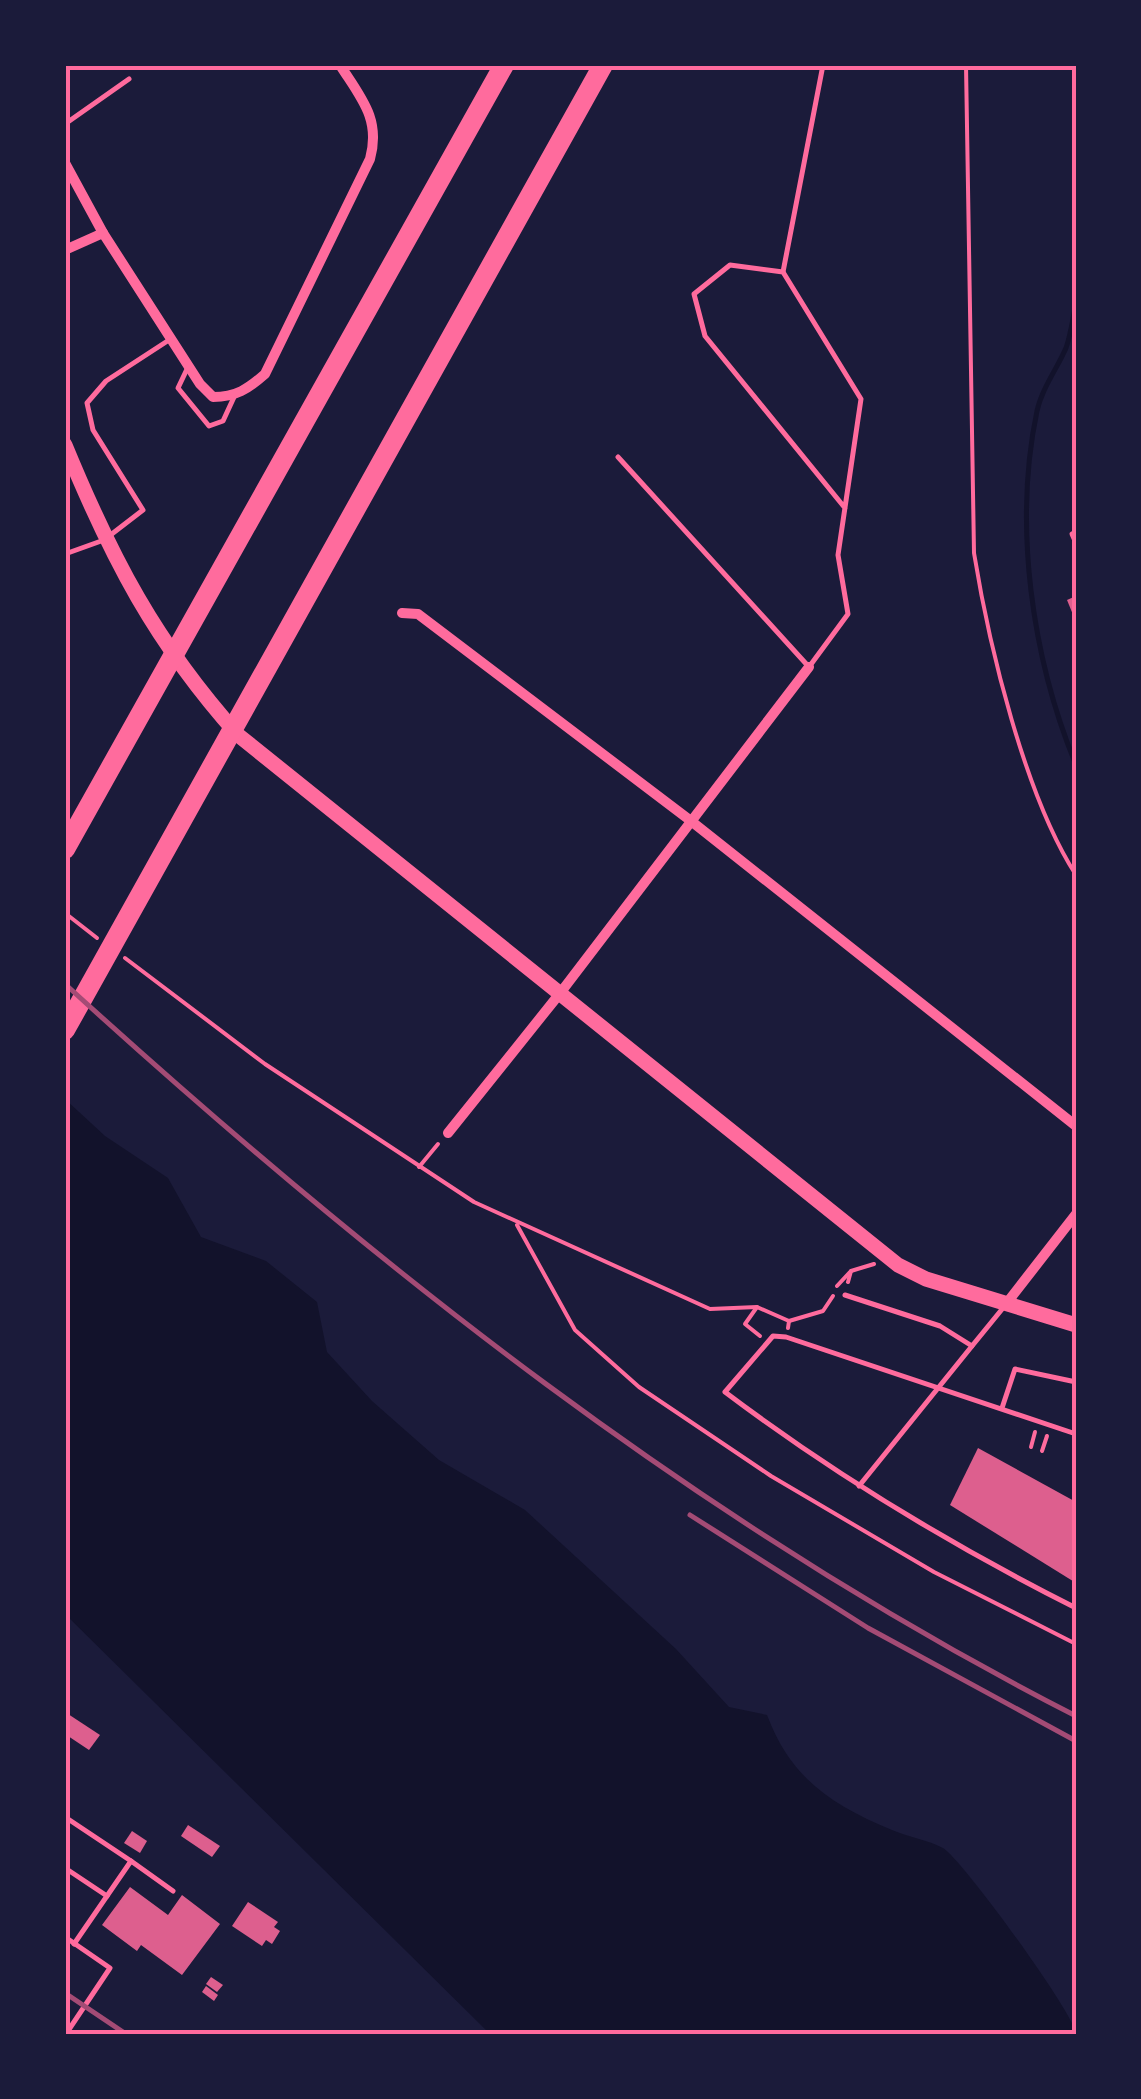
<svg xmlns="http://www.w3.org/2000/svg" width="1141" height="2099" viewBox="0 0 1141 2099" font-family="Poppins,sans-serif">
<rect width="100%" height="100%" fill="#1b1b3a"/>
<path fill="#12122b" d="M65,1099L105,1136L168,1178L201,1237L266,1261L317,1302L327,1352L372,1401L439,1460L525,1510L676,1649L729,1707L767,1715C791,1779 832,1805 892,1830C909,1837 928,1840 943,1848C962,1859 1076,2016 1076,2034H490L65,1614Z"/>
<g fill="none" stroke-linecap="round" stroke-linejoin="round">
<path stroke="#12122b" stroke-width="5" d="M1076,303C1073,317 1071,334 1066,348C1057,369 1042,388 1037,411C1013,525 1032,658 1076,765"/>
</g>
<g fill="#dd5f8e">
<path d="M1076,596V622L1067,600Z"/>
<path d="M978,1448L1076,1502V1583L950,1505Z"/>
<path d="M65,1712L100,1735L89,1750L65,1734Z"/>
<path d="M188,1825L220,1846L212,1857L181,1836Z"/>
<path d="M132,1831L147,1841L140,1853L124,1843Z"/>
<path d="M130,1887L168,1915L182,1895L220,1924L182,1975L141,1945L137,1951L102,1925Z"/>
<path d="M248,1902L278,1922L274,1927L280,1931L272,1944L266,1940L262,1946L232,1926Z"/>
<path d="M211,1977L223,1985L217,1992L206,1984Z"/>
<path d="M206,1986L218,1995L214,2001L202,1992Z"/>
</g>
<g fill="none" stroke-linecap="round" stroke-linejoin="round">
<g stroke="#ff6b9d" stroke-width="4">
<path d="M966,65L974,553C989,646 1025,796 1076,875"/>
<path d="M65,913L97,938"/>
<path d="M125,958L265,1064L474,1202L710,1309L757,1307L789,1321L788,1328"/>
<path d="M419,1167L438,1144"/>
<path d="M517,1225L575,1330L639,1387L771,1476L934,1572L1076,1644"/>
<path d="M848,1282L851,1271"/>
<path d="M837,1286L851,1271L874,1264"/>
<path d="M757,1307L745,1324L760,1336"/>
<path d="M789,1321L823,1311L833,1296"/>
<path d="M1031,1447L1035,1432"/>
<path d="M1042,1451L1047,1436"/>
</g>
<g stroke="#ff6b9d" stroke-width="5">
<path d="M65,124L129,79"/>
<path d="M783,272L823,65"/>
<path d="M188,367L178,388L209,426L223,421L235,395"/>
<path d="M618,457L809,667L848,614L838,555L861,399L783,272L730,265L694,294L705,336L845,508"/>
<path d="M1076,532L1072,534L1076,543"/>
<path d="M65,554L104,540L143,510L93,430L87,403L106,381L169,340"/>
<path d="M845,1295L940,1326L972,1346L1003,1308"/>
<path d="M1002,1408L1015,1369L1076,1382"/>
<path d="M1076,1434L786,1337L773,1336L725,1392C835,1475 953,1546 1076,1608"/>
<path d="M859,1486L972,1346"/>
<path d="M65,1817L131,1861"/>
<path d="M65,1868L107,1896"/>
<path d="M65,1937L110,1968L66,2034"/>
<path d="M74,1944L131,1861L173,1891"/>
</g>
<g stroke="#ff6b9d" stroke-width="10">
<path d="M65,163L103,233L65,250"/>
<path d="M103,233L200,384L213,397C236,397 248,389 265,374L370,159C381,119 361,98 340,65"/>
<path d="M402,613L418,614L691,821L1076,1126"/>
<path d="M448,1133L561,992L809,667"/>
<path d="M1006,1304L1076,1214"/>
</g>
<path stroke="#ff6b9d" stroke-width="15" d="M65,445C112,559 155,642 238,735L898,1265L926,1279L1076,1325"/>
<g stroke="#ff6b9d" stroke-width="20">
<path d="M65,849L504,65"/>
<path d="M65,1030L603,65"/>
</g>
<g stroke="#a44b75" stroke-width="5">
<path d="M65,984C374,1266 702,1525 1076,1716"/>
<path d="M690,1515L868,1628L1076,1741"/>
<path d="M65,1993L126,2034"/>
</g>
</g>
<rect width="1141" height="2099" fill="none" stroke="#1b1b3a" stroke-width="135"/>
<rect x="68" y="68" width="1006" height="1964" fill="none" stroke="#ff6b9d" stroke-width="4"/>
</svg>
